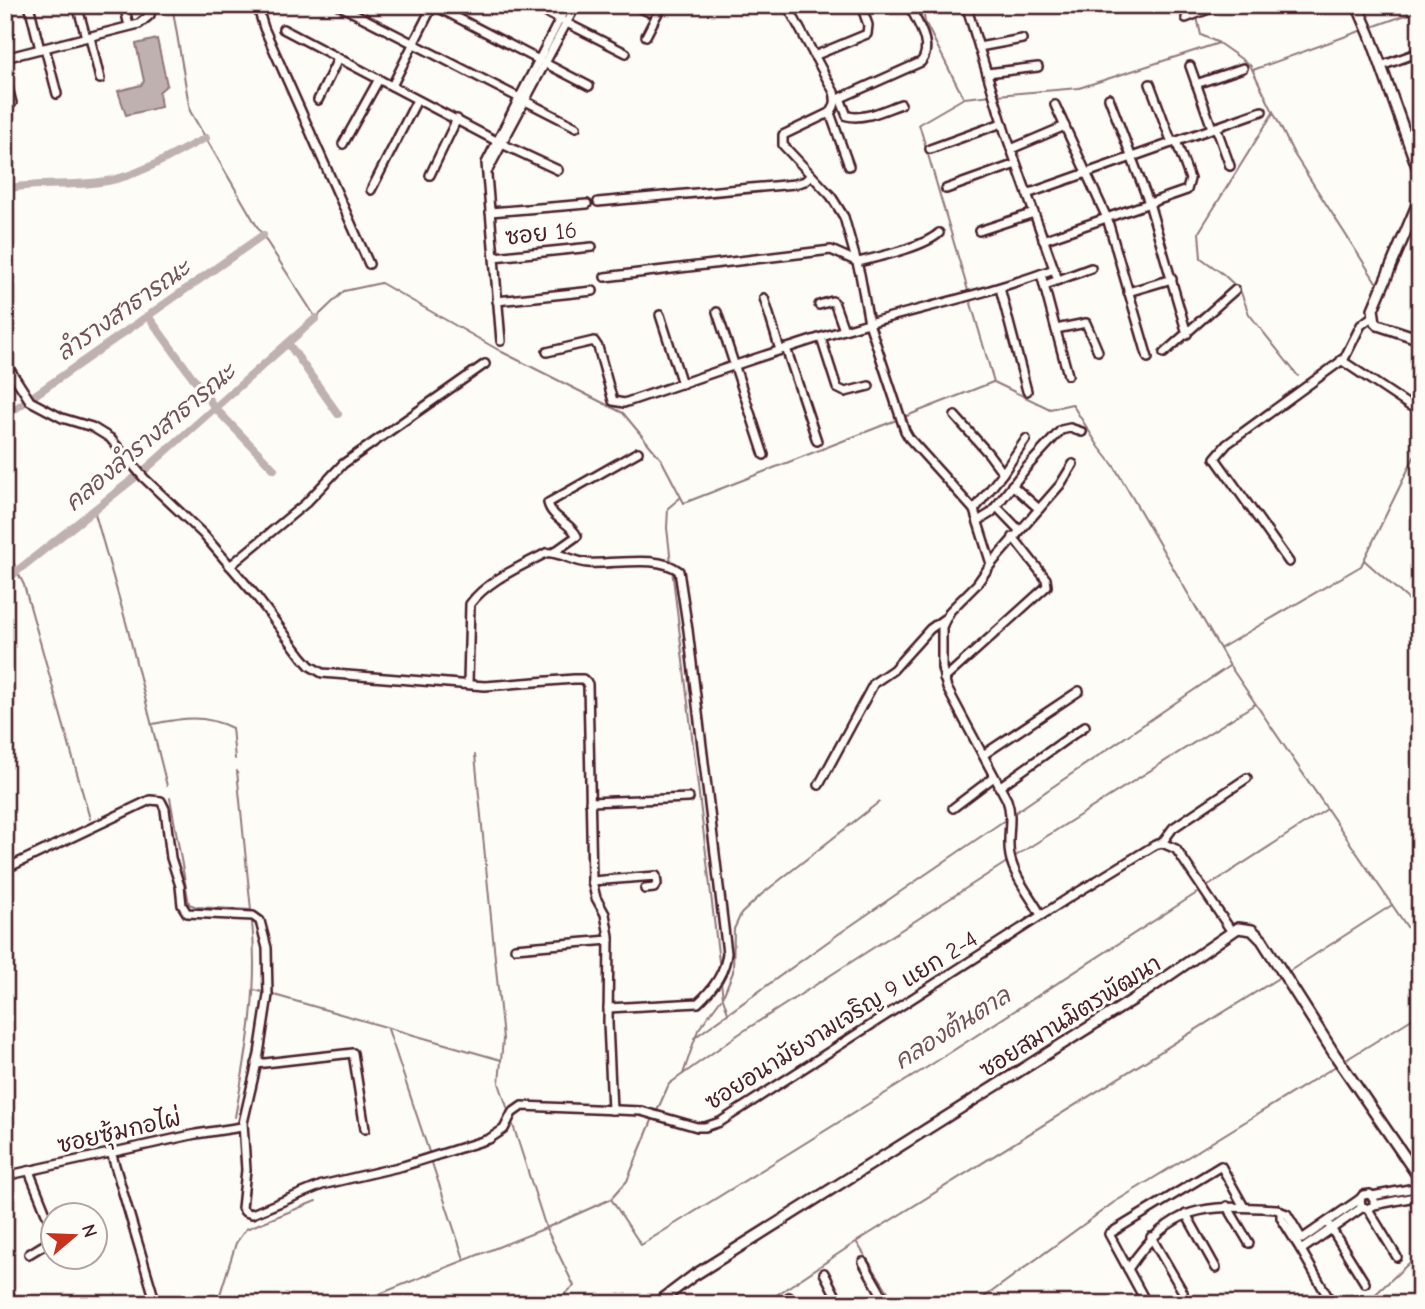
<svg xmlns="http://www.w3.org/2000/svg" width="1425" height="1309" viewBox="0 0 1425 1309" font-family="'Comic Neue','Playpen Sans Thai',sans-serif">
<rect width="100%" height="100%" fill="#fdfcf7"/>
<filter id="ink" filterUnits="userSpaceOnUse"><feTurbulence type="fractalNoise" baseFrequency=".0143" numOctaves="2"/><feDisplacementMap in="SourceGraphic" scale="14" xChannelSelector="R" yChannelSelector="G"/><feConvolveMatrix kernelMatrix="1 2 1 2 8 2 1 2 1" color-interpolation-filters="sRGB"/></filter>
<g filter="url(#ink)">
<path fill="#c0b1b1" stroke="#91777b" stroke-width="2" d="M157,39L167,85L159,92L161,107L126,115L118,91L141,85L144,81L136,44Z"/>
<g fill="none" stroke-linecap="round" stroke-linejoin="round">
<g stroke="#91777b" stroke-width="2">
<path d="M172,5L190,111L258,228L316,318L344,291L381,283L502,352L623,413L661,459L684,503L899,419"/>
<path d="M922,5L925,22L963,97"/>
<path d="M1372,27L1420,10"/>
<path d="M1220,44L1250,65L1294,154L1376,282"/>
<path d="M1253,70L1363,30"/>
<path d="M997,95L1079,88L1219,43L1201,35L1197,17"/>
<path d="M1273,113L1199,232L1201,258L1223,274L1240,290L1249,314L1298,376"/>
<path d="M969,294L919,124L964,98L992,95"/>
<path d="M970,300L994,382L1050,409L1072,404L1099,447L1114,466L1230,666L1420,946"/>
<path d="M904,417L993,382"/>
<path d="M94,510L127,626L167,786"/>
<path d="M5,547L24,585L90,819"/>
<path d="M1364,560L1420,610"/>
<path d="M671,563L667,528L668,508L680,498"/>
<path d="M672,569L720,970"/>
<path d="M1221,648L1361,566L1420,445"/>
<path d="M153,724C182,718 204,714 232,728L235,759"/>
<path d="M475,755L503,1039L499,1083L508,1110"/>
<path d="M170,798L189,904L197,907L251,910L237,771"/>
<path d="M1016,812L1229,666"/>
<path d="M1014,857L1255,704"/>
<path d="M1205,888L1327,809"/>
<path d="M1288,972L1392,905"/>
<path d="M721,982L723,998L728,1013"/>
<path d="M255,990L262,992"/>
<path d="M724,994L733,972L734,929L741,914L762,894L879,802"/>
<path d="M274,995L501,1060"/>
<path d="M388,1029L429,1152"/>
<path d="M694,1038L840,933L1005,820"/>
<path d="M1344,1061L1420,1014"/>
<path d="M683,1074L698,1030L721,999"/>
<path d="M656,1113L669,1084L739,1034L1010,860"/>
<path d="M235,1117C247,1051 259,990 252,922"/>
<path d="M513,1125L546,1228L574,1286L559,1299"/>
<path d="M432,1163L464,1259"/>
<path d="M611,1199L627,1181L653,1118"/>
<path d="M857,1243L896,1304"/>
<path d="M217,1304L236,1243L246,1229L316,1201"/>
<path d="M354,1304L546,1228L611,1199L641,1245L926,1068L1200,891"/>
<path d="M763,1304L856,1242L1280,977"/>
<path d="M975,1304L1113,1203L1336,1066"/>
<path d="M1365,1304L1420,1253"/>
</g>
<g stroke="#c0b1b1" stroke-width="8">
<path d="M5,189C40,181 77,188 112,180C145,173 176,152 206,138"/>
<path d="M148,316L215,408L274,469"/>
<path d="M288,343L338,414"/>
<path d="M5,416L263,235"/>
<path d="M5,582L17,571L147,468L316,318"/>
</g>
<g stroke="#4a1f2b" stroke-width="12">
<g id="minor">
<path d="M29,5L40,49"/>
<path d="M77,5L86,37"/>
<path d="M124,5L129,26"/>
<path d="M257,5L264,28L369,264"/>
<path d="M338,5L576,127"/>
<path d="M433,5L589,86"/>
<path d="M531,5L626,53"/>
<path d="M634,5L649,12"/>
<path d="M787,5L834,92C836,100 836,105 831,112L783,135V145L831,196L844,217L860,274L869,323L905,431L909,438L974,510L991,564L977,584L950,611L942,627V668L947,688L1007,800C1014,819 1006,837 1010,856C1014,877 1031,897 1041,915"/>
<path d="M966,5L1005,132L1058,280"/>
<path d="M1186,18L1219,5"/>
<path d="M283,29L502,144L558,170"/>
<path d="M646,36L662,5"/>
<path d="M90,37L100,79"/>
<path d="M979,47L1022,39"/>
<path d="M45,48L57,94"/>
<path d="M814,56L867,34L868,25L861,5"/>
<path d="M5,58L139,24L150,15L152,5"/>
<path d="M1190,66L1212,128"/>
<path d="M1381,66L1420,52"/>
<path d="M987,73L1038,67"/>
<path d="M5,76L12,103"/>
<path d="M1150,84L1172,143"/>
<path d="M1196,84L1243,68"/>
<path d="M392,86L433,5"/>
<path d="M840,98L847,116C865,120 884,110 901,104"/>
<path d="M1109,98L1149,203L1187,334"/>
<path d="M318,100L338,59"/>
<path d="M836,100L921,62C934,46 917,22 909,5"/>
<path d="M1055,105L1107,218L1148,358"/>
<path d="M830,113L849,166"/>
<path d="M1216,127L1230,166"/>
<path d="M343,144L379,79"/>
<path d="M930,149L1002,123"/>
<path d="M1011,149L1065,126"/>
<path d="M487,172L576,5"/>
<path d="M430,175L457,119"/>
<path d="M946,189L1016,164"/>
<path d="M371,190L417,100"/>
<path d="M1027,194L1262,111"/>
<path d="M598,202L795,184L805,181L810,176"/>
<path d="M490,212L587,204"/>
<path d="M979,231L1034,213"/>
<path d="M1043,240L1187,190L1190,179L1176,141"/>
<path d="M494,257L592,247"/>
<path d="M1041,274L1068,375"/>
<path d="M605,277L831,250L858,262C878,257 924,247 939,233"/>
<path d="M1045,285L1091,268"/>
<path d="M1000,288L1027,391"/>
<path d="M1128,292L1172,279"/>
<path d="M764,298L780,350"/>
<path d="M497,301L593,291"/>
<path d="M819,305L832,301L834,302L844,330"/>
<path d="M717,312L764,455"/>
<path d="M660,315L682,384"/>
<path d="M1056,329L1086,323L1098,351"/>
<path d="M821,338L837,388L845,392L869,386"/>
<path d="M501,341L486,163L567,5"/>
<path d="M786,348L817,441"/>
<path d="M547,352L594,341L598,347L613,401L624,403C702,377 779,349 858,326C924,307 990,293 1054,269"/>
<path d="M1164,353L1235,290"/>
<path d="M1341,360L1410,406"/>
<path d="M5,362L30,401L62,418L92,427L110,438L144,478L203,534L256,596L302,657L310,666L322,673L485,686L574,679H583L588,684L592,881L596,898L605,914L609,936L608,1023L612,1110"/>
<path d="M955,416L988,453L1003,473L974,510"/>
<path d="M1003,473L1026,439"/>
<path d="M1012,485L1039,509"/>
<path d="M996,506L1019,530"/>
<path d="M978,521L991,513L1026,468L1061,430L1070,428L1082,432"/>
<path d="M553,553L577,536C570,522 552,519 548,503L638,452"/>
<path d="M1289,562L1215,458L1227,444L1344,359L1361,325L1373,316"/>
<path d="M991,564L1060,485L1073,464"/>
<path d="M230,566L306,503L343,464L485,364"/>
<path d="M944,679L1047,586L1046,579L1013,537"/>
<path d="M468,683L470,604C488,580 520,567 546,553C557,551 574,562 588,563C613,565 658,554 679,571L688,630L727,953C725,973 713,989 698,1003L608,1008"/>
<path d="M983,755L1079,691"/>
<path d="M819,785L874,683L893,670L930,629L944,619"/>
<path d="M999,787L1085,726"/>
<path d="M590,802L689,798"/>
<path d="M953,808L994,777"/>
<path d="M1162,843L1173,828L1247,778"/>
<path d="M5,869L150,800L161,801L165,809L171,858L180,886L182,905L187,913L253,916L260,921L267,948L268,995L259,1054L243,1123L246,1170L242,1208L245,1212L252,1214L322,1185L403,1166L489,1139L504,1129L512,1113L522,1106L641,1111L697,1127H705L720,1122L1070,897L1155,845L1162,843L1176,849L1232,932"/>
<path d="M592,881L656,876L657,884L654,888L645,889"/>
<path d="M515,948L609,940"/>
<path d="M256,1064L353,1053L365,1129"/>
<path d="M111,1152L156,1304"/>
<path d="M29,1171L52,1228"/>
<path d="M5,1176L196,1134L242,1127"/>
<path d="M1372,1196L1420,1187"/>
<path d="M1360,1199L1302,1239L1287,1214L1281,1212V1218L1301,1250L1363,1207"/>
<path d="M1374,1205V1200L1370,1194L1363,1195L1360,1199L1361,1206L1368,1209L1374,1205L1420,1196"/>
<path d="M1227,1206L1249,1243"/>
<path d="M1368,1209L1397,1257"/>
<path d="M1186,1214L1216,1268"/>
<path d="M1329,1225L1365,1283"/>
<path d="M1151,1237L1183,1292"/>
<path d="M1301,1250L1332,1304"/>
<path d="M29,1254L52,1240"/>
<path d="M863,1262L887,1304"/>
<path d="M1128,1269C1173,1203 1203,1205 1277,1209L1281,1212"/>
<path d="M824,1273L840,1304"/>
<path d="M5,1289L14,1304"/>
<path d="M789,1297L792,1304"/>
<path d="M1147,1304L1109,1234L1221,1166L1244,1207"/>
</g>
</g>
<g stroke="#4a1f2b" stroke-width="14">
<g id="tertiary">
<path d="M1357,5L1370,35L1420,175"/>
<path d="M1420,198L1373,309L1375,322L1378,325L1420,339"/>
<path d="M656,1304L693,1276L1142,994L1238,928L1252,930L1262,940L1335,1055L1420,1179"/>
</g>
</g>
<use href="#minor" stroke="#fdfcf7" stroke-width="7"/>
<use href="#tertiary" stroke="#fdfcf7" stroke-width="9"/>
</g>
</g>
<g text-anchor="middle" stroke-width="6" stroke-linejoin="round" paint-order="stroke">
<g font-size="23" fill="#4a1f2b" stroke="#fdfcf7">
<text transform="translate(541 233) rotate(-6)" y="8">ซอย 16</text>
<text transform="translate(1070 1016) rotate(-32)" y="8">ซอยสมานมิตรพัฒนา</text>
<text transform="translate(841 1020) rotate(-32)" y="8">ซอยอนามัยงามเจริญ 9 แยก 2-4</text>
<text transform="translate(119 1131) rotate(-13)" y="8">ซอยซุ้มกอไผ่</text>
</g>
<g font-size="24" font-style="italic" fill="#73525a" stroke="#fdfcf7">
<text transform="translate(123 310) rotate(-35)" y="8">ลำรางสาธารณะ</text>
<text transform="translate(150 437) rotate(-40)" y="8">คลองลำรางสาธารณะ</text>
<text transform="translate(952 1028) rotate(-32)" y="8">คลองต้นตาล</text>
</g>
</g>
<rect width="1425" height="1309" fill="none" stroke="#fdfcf7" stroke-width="28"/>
<rect x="14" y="14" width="1397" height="1281" fill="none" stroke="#4a1f2b" stroke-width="2.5" filter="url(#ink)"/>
<g transform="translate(74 1236) rotate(71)"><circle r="33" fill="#fdfcf7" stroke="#b5a4a5" stroke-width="2"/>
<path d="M0-5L12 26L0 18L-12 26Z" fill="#c8321e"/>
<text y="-10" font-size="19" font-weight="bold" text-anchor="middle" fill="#4a1f2b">N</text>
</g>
</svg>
